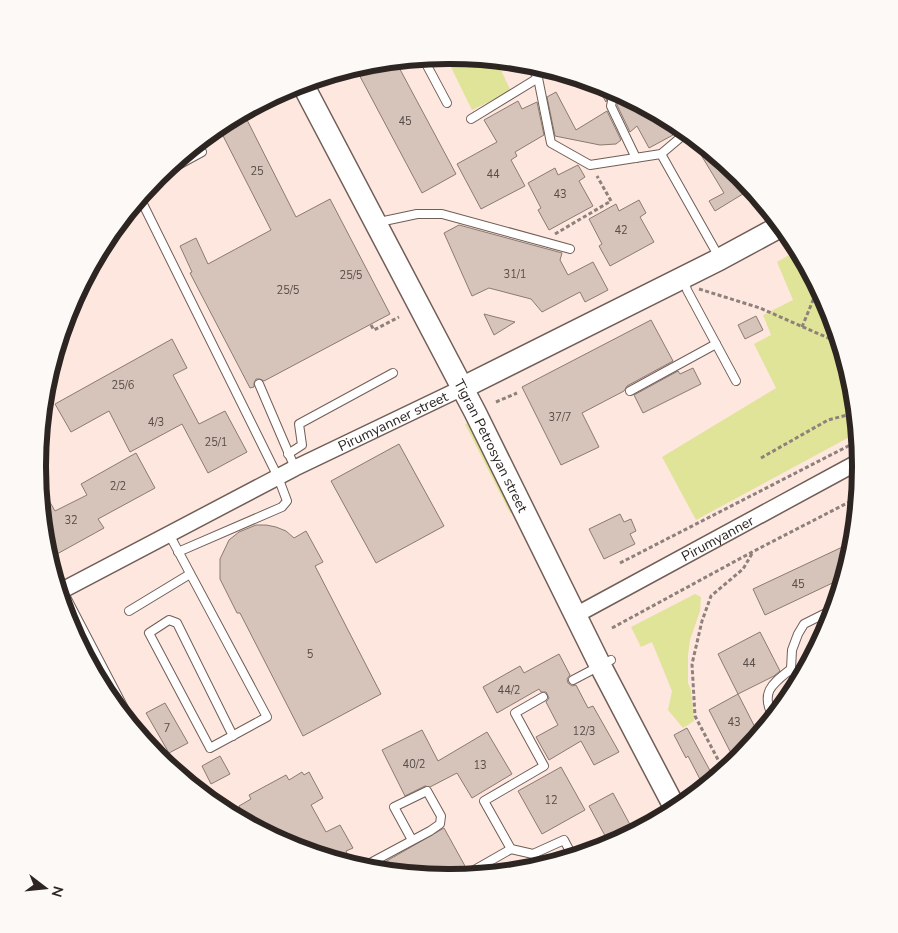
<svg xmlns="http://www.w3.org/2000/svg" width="898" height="933" viewBox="0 0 898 933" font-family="'Nunito Sans',sans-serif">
<rect width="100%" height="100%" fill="#fde7df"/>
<g fill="#e0e499">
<path d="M445,55L496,60L511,91L472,110Z"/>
<path d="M798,250L829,309L853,387L857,433L696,520L662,457L776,388L754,344L771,335L763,315L793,300L777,262Z"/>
<path d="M469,423L513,512L510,513L465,424Z"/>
<path d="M695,594L701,597L700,611L690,640L688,655V683L691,690L694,721L683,728L668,710L672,691L652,642L641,647L631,627Z"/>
</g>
<g fill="#d6c3b9" stroke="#8c7a71">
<path d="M395,60L456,174L422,193L355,67L369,63Z"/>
<path d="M595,83L613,90L608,93L606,102Z"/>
<path d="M556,92L576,130L607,111L621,140L616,144L600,145L555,136L547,97Z"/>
<path d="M624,96L664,117L673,135L649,148L637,126L630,132L617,105L618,100Z"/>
<path d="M518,101L522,109L537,102L544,135L515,152L517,156L511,160L525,186L481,209L457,164L497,142L484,120Z"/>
<path d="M243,112L296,217L330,199L390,314L264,381L260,379H256L254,383V387L250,388L190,273L192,272L180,246L196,238L208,264L271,230L218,126Z"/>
<path d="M694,138L740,176L751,189L715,211L709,201L724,193L692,140Z"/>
<path d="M578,165L585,177L579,181L593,206L549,230L538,210L541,208L528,183L555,168L558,175Z"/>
<path d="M639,200L646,213L640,217L654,242L610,266L599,246L602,244L589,219L616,204L619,211Z"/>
<path d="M459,225L562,253L560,260L568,275L593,262L608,290L585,302L580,292L542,312L531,299L489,288L472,296L444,233Z"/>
<path d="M484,314L515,322L494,335Z"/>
<path d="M756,316L763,330L745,339L738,325Z"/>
<path d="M651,320L673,361L627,386L624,391L582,413L599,447L561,465L522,387Z"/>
<path d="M172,339L187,368L173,375L199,424L225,411L247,452L208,473L182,424L130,452L109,411L71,432L55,404Z"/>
<path d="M693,368L701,384L643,413L634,395L678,371L680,374Z"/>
<path d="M399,444L444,526L376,563L331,481Z"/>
<path d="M136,453L155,488L98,519L104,528L57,554L44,529L39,483L55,511L87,495L81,484Z"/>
<path d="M620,514L624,522L631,519L636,531L630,534L635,544L604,559L589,529Z"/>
<path d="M256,525H266L276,527L286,531L294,538L306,531L323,562L315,566L381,694L303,736L240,613H237L220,579V559L229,540L239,532Z"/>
<path d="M853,542L843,578L765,615L753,589Z"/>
<path d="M760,632L780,671L774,676L738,694L718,654Z"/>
<path d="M559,654L570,675L567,679L568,683L572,686L576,685L588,708L593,706L619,752L594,765L581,741L549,760L536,737L558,725L546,702L549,698L546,692H541L539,689L497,713L483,687L520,666L524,673Z"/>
<path d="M738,694L759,735L735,761L709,710Z"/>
<path d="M165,703L188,743L169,753L146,713Z"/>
<path d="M687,728L714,778L704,787L688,756L686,758L674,735Z"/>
<path d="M422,730L438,761L487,732L512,774L472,798L457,773L430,787L425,786L405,796L382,750Z"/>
<path d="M220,756L230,774L211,784L202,766Z"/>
<path d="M561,767L585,810L542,834L518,791Z"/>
<path d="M302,772L304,775L309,772L323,798L311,805L326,832L340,825L353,848L346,851L348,856L338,861L291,847L257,828L253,820L247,823L232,815L241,810L239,806L251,799L249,795L286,775L289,780Z"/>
<path d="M613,793L634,832L610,845L589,806Z"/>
<path d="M444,828L465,866L444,878L371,870Z"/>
</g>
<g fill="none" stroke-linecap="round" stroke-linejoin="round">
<g stroke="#705e57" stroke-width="10">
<g id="lane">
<path d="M423,58L447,103"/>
<path d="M529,63L538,78L551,143L590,165L661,154L687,132"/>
<path d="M619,93L613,96L611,106L636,158"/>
<path d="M471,119L538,78"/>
<path d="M661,154L719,257"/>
<path d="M158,176L202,152"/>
<path d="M140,198L278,477L287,501L282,507L178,552"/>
<path d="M384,221L417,214H442L570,249"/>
<path d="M684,279L687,290L736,381"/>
<path d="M259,384L295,468"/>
<path d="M630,391L716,344"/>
<path d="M288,454L302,445L299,424L393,373"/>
<path d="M169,534L267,717L210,748L149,633L169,620L177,623L233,736"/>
<path d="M54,574L135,729"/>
<path d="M129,611L190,574"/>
<path d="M573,680L611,660"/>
<path d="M798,682L791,669L792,650L798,634L804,624L834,609"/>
<path d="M543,697L515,713L544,766L484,801L511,849L533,854L564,840L573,857"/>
<path d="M773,717C760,692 772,684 791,669"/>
<path d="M361,868L430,831L440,824L441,816L427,791L394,807L412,840"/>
<path d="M462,877L511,849"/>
</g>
</g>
<g stroke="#705e57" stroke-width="18">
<g id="street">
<path id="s1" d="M59,592L295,468L462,388"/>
<path id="s2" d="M576,615L860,461"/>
</g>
</g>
<g stroke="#705e57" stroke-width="24">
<g id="secondary">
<path id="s3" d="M302,83L475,412L600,665L676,810"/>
<path d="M462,388L720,259L781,226"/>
</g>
</g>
<g stroke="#8e807a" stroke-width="3" stroke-dasharray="4 2.5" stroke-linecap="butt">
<path d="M555,234L611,201L597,176"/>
<path d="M699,289L760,308L835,341L838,339"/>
<path d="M371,325L374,330L399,317"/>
<path d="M802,327L818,288"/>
<path d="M835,341L843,356"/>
<path d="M496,402L517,393"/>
<path d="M761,458L828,420L855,413"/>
<path d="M620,563L858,441"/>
<path d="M612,628L754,551L857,498"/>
<path d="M724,771L695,716L692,664L702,621L711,596L743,569L753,552"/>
</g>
<use href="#lane" stroke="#fff" stroke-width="8"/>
<use href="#street" stroke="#fff" stroke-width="15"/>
<use href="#secondary" stroke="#fff" stroke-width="21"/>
</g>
<g text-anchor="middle" stroke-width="4" stroke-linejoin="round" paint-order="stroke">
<g font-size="11" fill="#564c48">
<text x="405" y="125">45</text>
<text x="257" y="175">25</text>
<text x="493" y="178">44</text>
<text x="560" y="198">43</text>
<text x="621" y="234">42</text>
<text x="515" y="278">31/1</text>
<text x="351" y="279">25/5</text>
<text x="288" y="294">25/5</text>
<text x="123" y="389">25/6</text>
<text x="560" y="421">37/7</text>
<text x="156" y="426">4/3</text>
<text x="216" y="446">25/1</text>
<text x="118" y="490">2/2</text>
<text x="71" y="524">32</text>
<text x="798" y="588">45</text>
<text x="310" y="658">5</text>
<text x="749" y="667">44</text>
<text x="509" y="694">44/2</text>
<text x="734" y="726">43</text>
<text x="167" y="732">7</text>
<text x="584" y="735">12/3</text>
<text x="414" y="768">40/2</text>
<text x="480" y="769">13</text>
<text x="551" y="804">12</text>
</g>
<g font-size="14" fill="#2c2522" stroke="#fdf9f7">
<text dy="5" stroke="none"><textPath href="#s1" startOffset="375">Pirumyanner street</textPath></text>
<text dy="5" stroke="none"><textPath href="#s3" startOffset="409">Tigran Petrosyan street</textPath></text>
<text dy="5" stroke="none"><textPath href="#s2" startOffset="161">Pirumyanner</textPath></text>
</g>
</g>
<path d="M0 0H898V933H0ZM448 64H450A402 402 0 0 1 852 466V467A402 402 0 0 1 450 869H448A402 402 0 0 1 46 467V466A402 402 0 0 1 448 64Z" fill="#fdf9f7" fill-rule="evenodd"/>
<path fill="none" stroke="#2c2522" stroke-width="6" d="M448 64H450A402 402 0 0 1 852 466V467A402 402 0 0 1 450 869H448A402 402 0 0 1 46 467V466A402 402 0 0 1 448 64Z"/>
<g transform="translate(45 888) rotate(106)" stroke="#fdf9f7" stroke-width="4" paint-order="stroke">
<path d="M0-4L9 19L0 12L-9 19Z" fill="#2c2522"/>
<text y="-8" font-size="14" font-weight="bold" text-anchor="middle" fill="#2c2522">N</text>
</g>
</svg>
